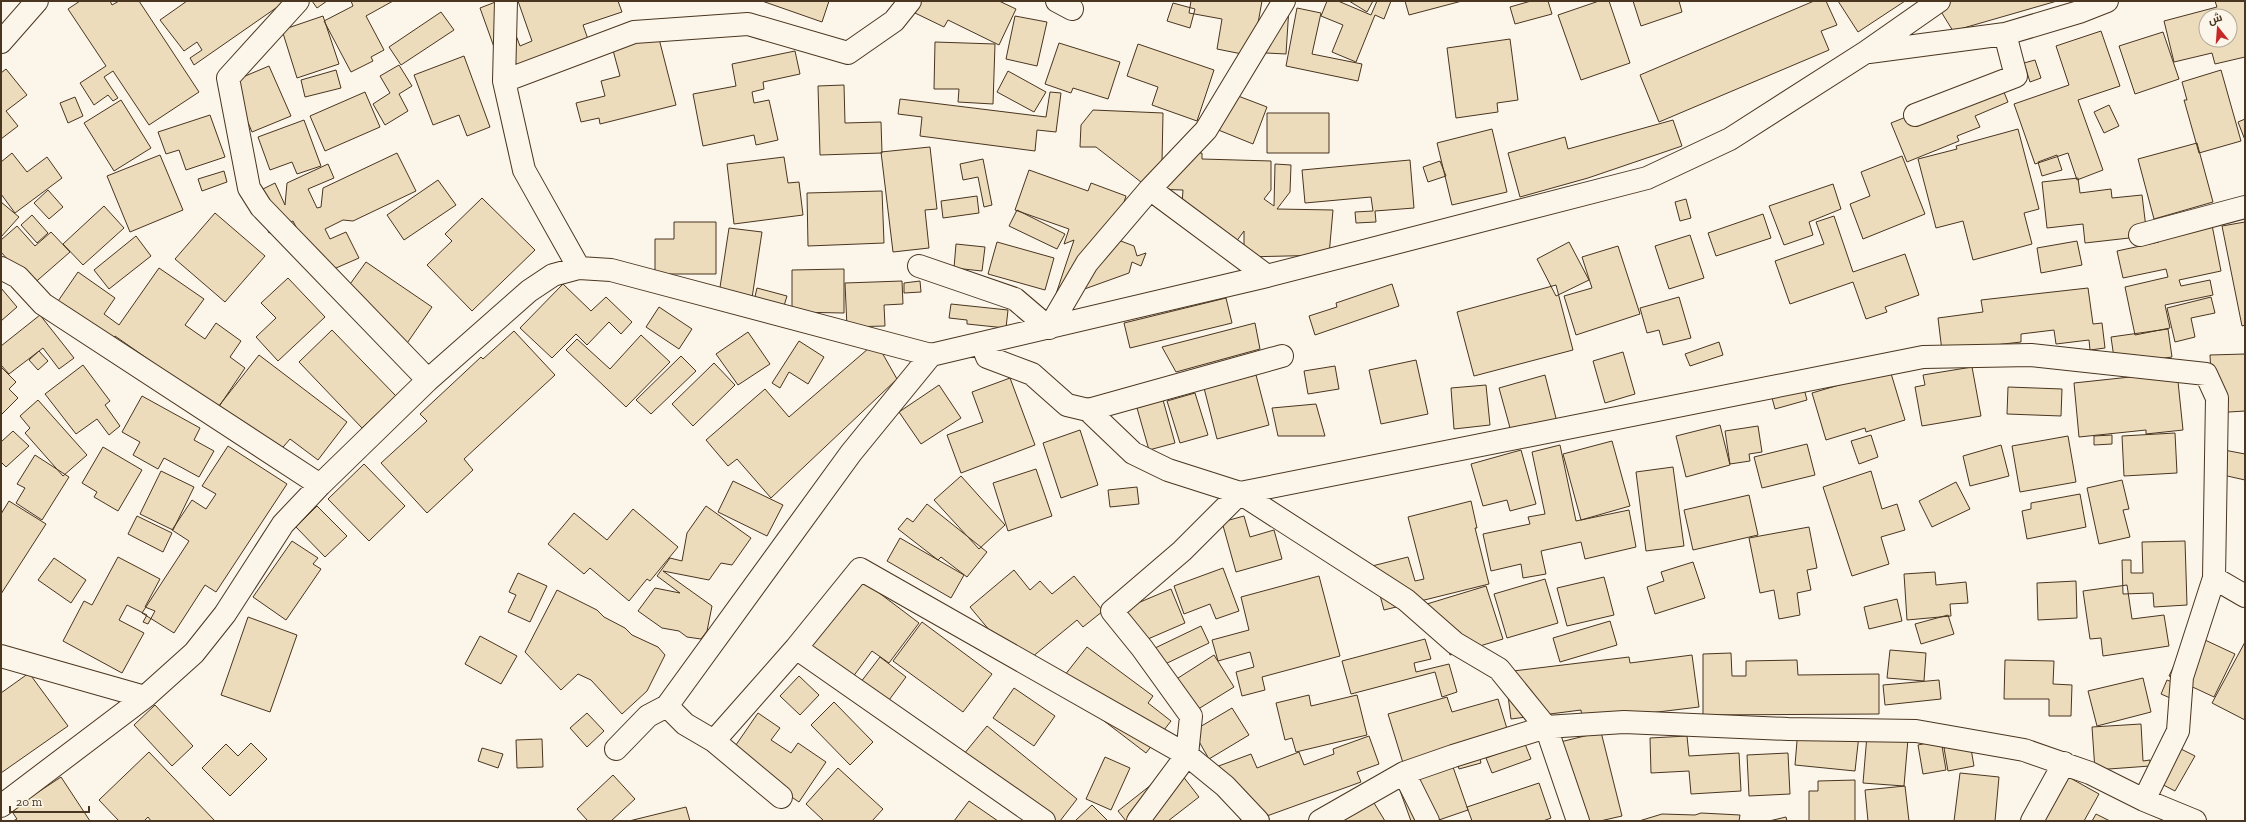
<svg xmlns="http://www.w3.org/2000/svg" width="2246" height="822" viewBox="0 0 2246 822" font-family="'Zilla Slab',Cairo,serif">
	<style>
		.building { fill: #ecdcbc; stroke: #4a3520; fill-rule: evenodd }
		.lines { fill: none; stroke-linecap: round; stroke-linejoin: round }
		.street-casing { stroke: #4a3520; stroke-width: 24 }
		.street { stroke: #fbf6e9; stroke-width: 22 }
	</style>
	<rect width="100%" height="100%" fill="#fbf6e9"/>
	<path class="building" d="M80 1H110L112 5 119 1H139L199 92 149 125 113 71 104 77 118 98 113 101 108 95 94 105 80 83 106 66 68 9Z
		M187 1H286L194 65 190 58 202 50 197 42 184 51 160 20Z
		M312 1H327L317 8Z
		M351 1H393L366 16 384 50 371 57 373 61 351 72 324 21 353 6Z
		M498 1H503L520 46 532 41 518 1H618L622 12 583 25 590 45 504 75 480 8Z
		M762 1H829L822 22Z
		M920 1H999L1016 9 999 45 948 20 944 27 915 13Z
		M1191 1H1262L1252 56 1217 49 1222 19 1189 13Z
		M1327 1H1338L1371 15 1377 1H1391L1384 19 1375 15 1356 62 1332 52 1343 25 1321 16Z
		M1349 1H1373L1367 12Z
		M1405 1H1462L1409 15Z
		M1531 1H1548L1552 14 1515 24 1510 7Z
		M1599 1H1609L1630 63 1581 80 1558 15Z
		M1633 1H1679L1682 12 1641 26Z
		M1814 1H1826L1837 25 1821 31 1829 50 1659 122 1640 75Z
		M1838 1H1905L1858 32Z
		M1948 1H2057L1953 31 1940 10Z
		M2215 1H2245V57L2215 64 2212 53 2174 62 2164 21 2217 7ZM2206 16H2230V40H2206Z
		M1173 3 1195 9 1190 28 1167 21Z
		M1270 5 1289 7 1286 54 1266 53Z
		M1297 8 1321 13 1312 54 1362 64 1358 81 1286 66Z
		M441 12 454 30 401 65 389 47Z
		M323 16 339 64 297 78 282 30Z
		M1015 16 1047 22 1037 66 1006 59Z
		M657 31 676 105 600 124 599 118 581 122 576 103 605 96 601 81 620 76 611 43Z
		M2101 31 2120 86 2078 100 2103 170 2077 180 2068 153 2035 164 2014 104 2069 85 2056 46Z
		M2163 32 2179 79 2135 94 2119 46Z
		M1510 39 1518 100 1497 103 1498 112 1456 118 1447 48Z
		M935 42 995 44 993 104 958 102 959 89H934Z
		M1059 43 1120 62 1108 99 1073 88 1071 93 1045 84Z
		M1138 44 1214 70 1197 121 1152 105 1158 87 1127 76Z
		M795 51 800 74 763 82 764 89 752 92 754 103 769 100 778 140 756 145 754 135 703 146 693 94 736 86 732 64Z
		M464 56 490 127 467 136 459 115 433 125 414 75Z
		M2035 60 2041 78 2030 82 2024 63Z
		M399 65 412 86 399 94 408 111 385 125 373 104 390 93 380 76Z
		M269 66 291 116 252 132 231 82Z
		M6 69 27 95 6 111 18 126 1 139V73Z
		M336 70 341 88 305 97 301 80Z
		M2221 70 2241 141 2199 153 2184 100H2187L2182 82Z
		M1008 71 1046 92 1034 112 997 92Z
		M1999 80 2008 102 1975 116 1980 127 1957 136 1959 141 1907 162 1891 123Z
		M844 85 845 123 881 122 882 153 820 155 818 86Z
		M1225 91 1267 107 1253 144 1211 127Z
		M365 92 380 127 325 151 310 116Z
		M1050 92 1061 93 1056 132 1037 130 1035 151 920 136 922 117 898 114 900 99 1046 117Z
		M75 97 83 116 68 123 60 103Z
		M121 100 151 148 114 171 84 123Z
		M2109 105 2119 126 2104 133 2094 112Z
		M1093 110 1163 113 1162 162 1170 152 1202 153V159L1271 161V190L1264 199 1274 206 1275 164 1291 165 1290 192 1277 209 1333 210 1329 255 1244 257V231L1227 254 1181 218 1183 190 1150 189 1096 147H1080L1081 125Z
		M1267 113H1329V153H1267Z
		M210 115 225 157 186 170 179 150 166 154 158 132Z
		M2245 119V140L2238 122Z
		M304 120 321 166 297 174 292 162 270 170 258 137Z
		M1673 120 1682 146 1588 178 1520 197 1508 153 1565 137 1568 149Z
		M1492 129 1507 192 1452 205 1437 143Z
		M2018 129 2039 209 2024 213 2032 244 1973 260 1963 221 1936 228 1918 159 1957 149 1956 146Z
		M2197 143 2213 202 2154 219 2138 159Z
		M930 147 937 209 925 210 929 248 893 252 881 152Z
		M12 153 27 172 47 157 62 178 15 213 1 194V162Z
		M397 153 416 191 353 221 343 220 325 229 330 239 346 232 359 258 336 268 316 266 293 221 269 233 251 195 275 183 285 205 287 183 328 164 334 178 308 189 317 208 321 207 323 188Z
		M160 155 183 210 130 232 107 176Z
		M2057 155 2062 170 2042 176 2038 162Z
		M1902 156 1925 214 1863 239 1850 204 1870 196 1861 172Z
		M784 157 788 183 799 182 803 215 734 224 727 164Z
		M983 159 992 205 984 207 978 177 963 180 960 164Z
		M1410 160 1414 208 1375 211 1376 222 1356 223 1355 212 1373 211 1371 197 1305 203 1302 170Z
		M1440 161 1446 176 1428 182 1423 167Z
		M1029 170 1088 191 1091 183 1126 196 1118 220 1105 235 1134 246 1137 256 1146 253 1141 266 1132 262 1129 273 1054 300 1074 240 1064 244 1069 229 1015 210Z
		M224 171 227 182 202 191 198 179Z
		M2078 178 2080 193 2111 189 2112 198 2142 195 2147 236 2085 243 2083 224 2047 228 2042 182Z
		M438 180 456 205 404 240 387 215Z
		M1833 184 1841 209 1809 222 1813 235 1784 245 1769 206Z
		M48 190 63 207 49 219 34 203Z
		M882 191 884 243 808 246 807 193Z
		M977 196 979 213 943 218 941 201Z
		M482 198 535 250 472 311 427 265 452 241 445 234Z
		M1686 199 1691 218 1680 221 1675 202Z
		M1 202 19 217 1 237Z
		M104 206 124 228 83 265 63 244Z
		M1017 210 1065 234 1057 249 1009 226Z
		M215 213 265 256 225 302 175 259Z
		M1763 214 1771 238 1716 256 1708 233Z
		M32 215 48 233 37 243 21 225Z
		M1834 216 1853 272 1905 254 1919 295 1885 307 1887 312 1866 319 1853 282 1790 304 1775 261 1824 244 1816 222Z
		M674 222H716V274H655V239H674Z
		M2245 222V325L2242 326 2222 226Z
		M2212 225 2221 271 2179 280 2181 286 2210 280 2213 295 2165 305 2170 328 2135 335 2125 287 2168 277 2166 269 2123 278 2117 251 2159 242 2158 237Z
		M17 226 35 246 51 232 70 252 31 286 1 252V240Z
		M729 228 762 232 752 298 719 294Z
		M1690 235 1704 278 1669 289 1655 246Z
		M136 236 151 256 109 289 94 270Z
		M2077 241 2082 265 2041 273 2037 248Z
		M997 242 1054 258 1045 290 988 274Z
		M1569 242 1589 280 1556 296 1537 259Z
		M956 244 985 247 982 271 954 268Z
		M1618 246 1640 314 1576 335 1564 296 1592 288 1582 257Z
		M366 262 432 307 401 352 340 298Z
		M159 268 204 299 185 325 205 339 216 323 241 341 230 357 245 368 218 408 115 336 109 345 54 307 78 272 115 298 104 314 119 325Z
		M844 269V313L792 312V270Z
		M288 278 325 317 278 361 256 337 276 318 261 303Z
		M902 281 903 304 884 305 885 326 847 327 845 283Z
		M920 281 921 292 904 293V283Z
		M563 284 591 311 606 297 632 322 621 334 609 322 587 345 576 334 552 358 520 328Z
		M1392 284 1399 306 1315 335 1309 316 1337 307 1336 303Z
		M1556 285 1573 350 1474 376 1457 312Z
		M1 288 17 307 1 321Z
		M757 288 787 296 783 309 754 301Z
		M2088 288 2093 324 2102 323 2105 348 2090 350 2089 340 2056 344 2054 330 2021 334V342L1942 351 1938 318 1983 312 1981 300Z
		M1679 297 1691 338 1663 345 1659 330 1647 333 1640 308Z
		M2211 297 2215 313 2191 318 2195 337 2175 342 2167 308Z
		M1226 298 1232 323 1130 348 1124 323Z
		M951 304 1008 310 1006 328 967 324V320L949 318Z
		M659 307 692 329 679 349 646 327Z
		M40 315 74 358 59 369 43 348 9 374 1 365V346Z
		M1255 323 1260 349 1176 372 1162 347Z
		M2168 329 2172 357 2115 365 2111 337Z
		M332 330 396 396 362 428 299 362Z
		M514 331 555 375 464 459 473 470 427 513 381 463 427 421 420 414 481 357 483 359Z
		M748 332 770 364 738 385 716 354Z
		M641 335 670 362 626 407 566 350 577 339 610 369Z
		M799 341 824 357 808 384 789 372 780 388 772 383Z
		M876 342 897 379 771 498 737 459 728 466 706 440 765 389 789 417Z
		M1719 342 1723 355 1690 366 1685 354Z
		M39 351 48 361 38 370 29 360Z
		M1623 352 1635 394 1605 403 1593 361Z
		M2245 354V411L2213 413 2210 355Z
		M259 355 347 422 318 460 290 439 278 453 218 407Z
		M681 356 696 371 651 414 636 400Z
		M1416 360 1428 414 1381 424 1369 370Z
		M714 363 735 385 693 426 672 404Z
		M83 365 110 401 105 405 120 426 109 435 97 419 76 434 45 394Z
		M1335 366 1339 389 1308 394 1304 371Z
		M1 367 16 382 9 389 18 398 1 415Z
		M1972 367 1981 416 1922 426 1915 387 1925 385 1923 375Z
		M1890 370 1905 420 1866 432 1865 428 1826 440 1812 393Z
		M2177 372 2183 430 2146 434V430L2079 437 2074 383Z
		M1256 375 1269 425 1217 439 1204 388Z
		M1545 375 1557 422 1512 435 1499 388Z
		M1010 378 1035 445 961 473 947 435 983 422 972 392Z
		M939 385 961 418 921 444 899 412Z
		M1486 385 1490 425 1454 429 1451 388Z
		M1803 385 1807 400 1775 409 1771 394Z
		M2008 387 2062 389 2061 416 2007 414Z
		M1195 393 1208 435 1180 443 1167 401Z
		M142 396 200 428 194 440 214 451 199 477 164 458 158 469 133 455 140 442 122 432Z
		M38 400 87 455 63 476 25 433 30 428 20 416Z
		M1163 400 1175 443 1149 450 1137 408Z
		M1316 404 1325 436H1278L1272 408Z
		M1720 425 1730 465 1686 477 1676 436Z
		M1758 426 1762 452 1749 454 1750 461 1730 464 1725 431Z
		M1080 430 1098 485 1061 498 1043 443Z
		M13 431 29 446 6 467 1 462V442Z
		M2175 433 2177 473 2124 476 2122 436Z
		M1871 435 1878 457 1859 464 1851 441Z
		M2112 435V444L2094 445V436Z
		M2068 436 2076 482 2020 492 2012 446Z
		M1612 441 1630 506 1581 520 1563 454Z
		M1807 444 1815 475 1762 488 1754 457Z
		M1560 445 1576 521 1629 510 1636 547 1585 559 1581 542 1541 551 1546 574 1523 578 1521 564 1491 571 1483 534 1530 524 1528 517 1545 514 1532 452Z
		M2001 445 2009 476 1970 486 1963 456Z
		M228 446 287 484 216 592 205 585 174 633 142 613 189 541 172 530 192 500 206 509 216 494 202 486Z
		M103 447 142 470 118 511 94 497 97 492 82 483Z
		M2219 449 2245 454V480L2214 473Z
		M1521 450 1536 504 1510 511 1507 500 1483 506 1471 464Z
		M35 455 69 477 42 520 16 503 25 488 17 484Z
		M364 464 405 506 369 541 328 499Z
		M1673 467 1684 546 1646 551 1636 472Z
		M1036 469 1052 516 1008 531 993 483Z
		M161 471 194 487 173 530 140 514Z
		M1871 471 1882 509 1897 504 1905 530 1881 537 1889 564 1852 576 1823 487Z
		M961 476 1005 525 979 549 934 500Z
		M2122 480 2129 509 2123 510 2130 537 2099 544 2087 488Z
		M733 481 783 505 767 536 718 512Z
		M1956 482 1970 509 1932 527 1919 501Z
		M1137 487 1139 504 1110 507 1108 490Z
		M2080 494 2086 527 2027 539 2022 511 2031 509V503Z
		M1749 495 1758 535 1693 550 1684 510Z
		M9 501 46 524 1 594V514Z
		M1471 501 1477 528H1475L1489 584 1384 610 1372 566 1408 557 1415 581 1424 579 1408 517Z
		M927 504 987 552 967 577 941 557 938 560 898 529 907 518 913 522Z
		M317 506 347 536 325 557 296 527Z
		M706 506 751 538 732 565 721 563 709 580 663 571 712 606 707 631 701 639 687 637 679 631 662 628 638 611 655 588 680 593 657 576 670 558 682 561 687 533Z
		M633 509 678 547 650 581 647 579 629 601 590 568 584 574 548 544 574 513 607 540Z
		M137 516 172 533 163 552 128 534Z
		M1244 516 1250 537 1274 530 1282 559 1236 572 1222 522Z
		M1809 527 1817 568 1807 570 1811 590 1797 593 1800 615 1779 619 1774 590 1760 593 1749 538Z
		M900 538 964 575 951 598 887 561Z
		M292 541 318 558 313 564 321 569 286 620 253 597Z
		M2185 541 2187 605 2154 607 2153 593 2123 594 2122 560H2131V573H2143L2142 542Z
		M118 557 160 579 145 607 155 611 148 624 143 622 147 615 127 605 119 620 144 633 122 673 63 641 84 601 92 605Z
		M54 558 86 580 71 603 38 580Z
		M1693 562 1705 598 1655 614 1647 587 1664 581 1661 572Z
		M1223 568 1239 611 1216 619 1210 604 1184 614 1174 586Z
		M1014 570 1030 590 1040 581 1052 594 1074 576 1103 611 1083 627 1077 620 1020 667 970 607Z
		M1935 572 1936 585 1966 582 1968 603 1950 604 1951 616 1907 620 1904 574Z
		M518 573 547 586 530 622 508 612 516 595 509 592Z
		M1319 576 1340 656 1262 677 1265 690 1242 696 1236 672 1254 667 1250 652 1218 661 1212 640 1249 630 1241 597Z
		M1604 577 1614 615 1567 626 1557 588Z
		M1545 579 1558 623 1507 638 1494 594Z
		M862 580 919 623 889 663 872 651 847 685 806 654Z
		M2076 581 2077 618 2038 620 2037 583Z
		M2127 585 2132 619 2164 615 2169 646 2103 656 2101 638 2090 639 2083 591Z
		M1486 586 1503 639 1450 655 1438 618 1417 607Z
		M1171 589 1185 623 1141 642 1126 608Z
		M557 590 597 610 604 617 625 628 632 635 658 647 665 655 647 691 622 714 591 680 578 674 561 690 525 652Z
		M1897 599 1902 621 1869 629 1864 607Z
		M1948 615 1954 634 1921 644 1915 624Z
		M248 617 297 635 270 712 221 695Z
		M1610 621 1617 645 1560 662 1553 638Z
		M922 622 992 674 963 712 893 661Z
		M1201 626 1209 643 1161 666 1153 649Z
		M2190 633 2235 654 2214 697 2169 676Z
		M480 636 517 656 501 684 465 664Z
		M1425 639 1431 659 1414 663 1416 672 1449 664 1457 692 1442 697 1435 672 1351 694 1342 661Z
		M2245 642V720L2212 703Z
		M1087 647 1153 696 1148 703 1171 721 1146 753 1057 685Z
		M1890 650 1926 653 1924 681 1887 678Z
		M1731 653 1732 676H1746V661L1797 660 1798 675 1879 674V714L1703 715V654Z
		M1214 655 1234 687 1195 711 1175 680Z
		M1692 655 1699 707 1633 715 1584 733 1581 710 1511 719 1505 672 1629 657 1630 663Z
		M880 657 906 677 881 711 854 691Z
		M2005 660 2054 661 2053 684 2072 685 2071 716H2049V699H2004Z
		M29 673 68 726 1 773V693Z
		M799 676 819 695 800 715 780 696Z
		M2143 678 2151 712 2097 726 2088 691Z
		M1939 680 1941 699 1885 705 1883 685Z
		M2167 680 2190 689 2184 704 2161 694Z
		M1014 688 1055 716 1034 746 993 718Z
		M1309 695 1311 706 1357 695 1367 735 1296 752 1292 738 1285 740 1276 703Z
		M1447 697 1452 712 1498 699 1508 732 1403 763 1388 714Z
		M834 702 873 742 850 765 811 725Z
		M155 705 193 746 172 766 134 725Z
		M1232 708 1249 735 1209 759 1193 731Z
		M587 713 604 731 587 747 570 728Z
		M758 713 780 728 771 740 791 753 798 743 826 762 799 802 729 755Z
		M2141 724 2143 761 2150 760V766L2095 770 2092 727Z
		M987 726 1077 799 1060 821H1035L959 760Z
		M1798 729 1859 735 1855 771 1795 765Z
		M1601 732 1622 816 1600 821H1569L1548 745Z
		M1867 735 1908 739 1904 786 1863 783Z
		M1369 736 1379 764 1357 772 1361 782 1253 821H1241L1229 789 1216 767 1251 754 1257 768 1299 752 1304 765 1334 754 1333 749Z
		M1687 736 1689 756 1739 753 1741 791 1691 794 1689 771 1651 773 1650 738Z
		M542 739 543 767 517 768 516 740Z
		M1941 740 1946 770 1923 774 1918 745Z
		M2165 741 2195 756 2175 791 2146 776Z
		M251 743 267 759 230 796 202 768 226 744 238 756Z
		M1970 743 1974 766 1948 771 1944 748Z
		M1476 744 1481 763 1459 769 1454 750Z
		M1525 744 1531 759 1492 773 1486 758Z
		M482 748 503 754 498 768 478 761Z
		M149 752 215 821H151L148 817 144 821H119L99 800Z
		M1788 753 1790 794 1749 796 1747 755Z
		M1105 757 1130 768 1111 810 1086 799Z
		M1175 766 1199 797 1168 821H1126L1118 811Z
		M1453 767 1468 810 1436 821H1411L1398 785Z
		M838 768 883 809 872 821H824L806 804Z
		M1960 773 1999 777 1995 821H1954Z
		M2063 774 2099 794 2084 821H2037Z
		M613 775 635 799 611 821H588L577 809Z
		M61 777 90 821H13L17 819 11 810Z
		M1855 780V821H1809V791H1818V781Z
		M1539 783 1551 818 1543 821H1472L1467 807Z
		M1905 786 1909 821H1868L1865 790Z
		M1371 798 1385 821H1339Z
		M969 801 998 821H954Z
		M1092 805 1108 821H1075Z
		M686 807 690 821H629Z
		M1701 813 1740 815 1739 821H1639L1662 814 1695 815Z
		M2096 814 2110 821H2092Z
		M1786 817 1787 821H1769Z"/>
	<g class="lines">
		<defs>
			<path id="street" d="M298 1 228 78 249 188 261 207 428 380
				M506 1 504 81 524 170 579 268
				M1057 1 1072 9
				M1 42 37 1
				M1869 52 2005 34 2079 12 2107 1
				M504 81 634 32 748 24 848 53 894 21 910 1
				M1915 115 2016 76 2005 34
				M1150 189 1267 276
				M2140 235 2245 207
				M919 266 1015 299 1049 328 1087 263 1150 189 1206 130 1284 1
				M1 268 18 277 43 304 320 485
				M982 344 987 357 1032 374 1067 405 1088 410 1282 356
				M1088 410 1133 453 1168 470 1240 493 1923 357 2031 355 2206 374 2217 398 2214 578 2182 677 2178 731 2144 800
				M2214 578 2245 596
				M796 648 1044 821
				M1 656 145 697
				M667 706 685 724 714 741 781 797
				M714 741 796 648 860 569 1187 755 1225 786 1258 821
				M616 749 648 716 667 706 851 453 931 355
				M1404 773 1428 821
				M1 806 145 697 194 653 225 614 283 524 320 485 428 380 529 291 553 275 579 268 611 270 931 355 1267 276 1647 178 1730 139 1866 52 1939 1
				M1138 821 1187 755 1191 716 1142 648 1112 611 1182 551 1240 493 1406 600 1455 643 1499 669 1546 727 1578 821
				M1320 821 1404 773 1453 756 1546 727 1624 722 1788 729 1916 731 2024 750 2090 773 2144 800 2195 821
				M2032 821 2064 763"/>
		</defs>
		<use href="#street" class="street-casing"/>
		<use href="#street" class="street"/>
	</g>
	<rect width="2246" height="822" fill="none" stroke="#4a3520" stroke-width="4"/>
	<g transform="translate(2218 28) rotate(343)"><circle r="19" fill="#fbf6e9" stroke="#b4a999"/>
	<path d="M0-3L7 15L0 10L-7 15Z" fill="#c62828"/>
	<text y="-6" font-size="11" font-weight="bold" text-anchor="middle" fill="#4a3520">ش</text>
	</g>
	<path d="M10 806v6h79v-6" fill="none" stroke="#4a3520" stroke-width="2"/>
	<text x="16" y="806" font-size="12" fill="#4a3520" stroke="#fbf6e9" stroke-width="3" paint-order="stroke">20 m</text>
</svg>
